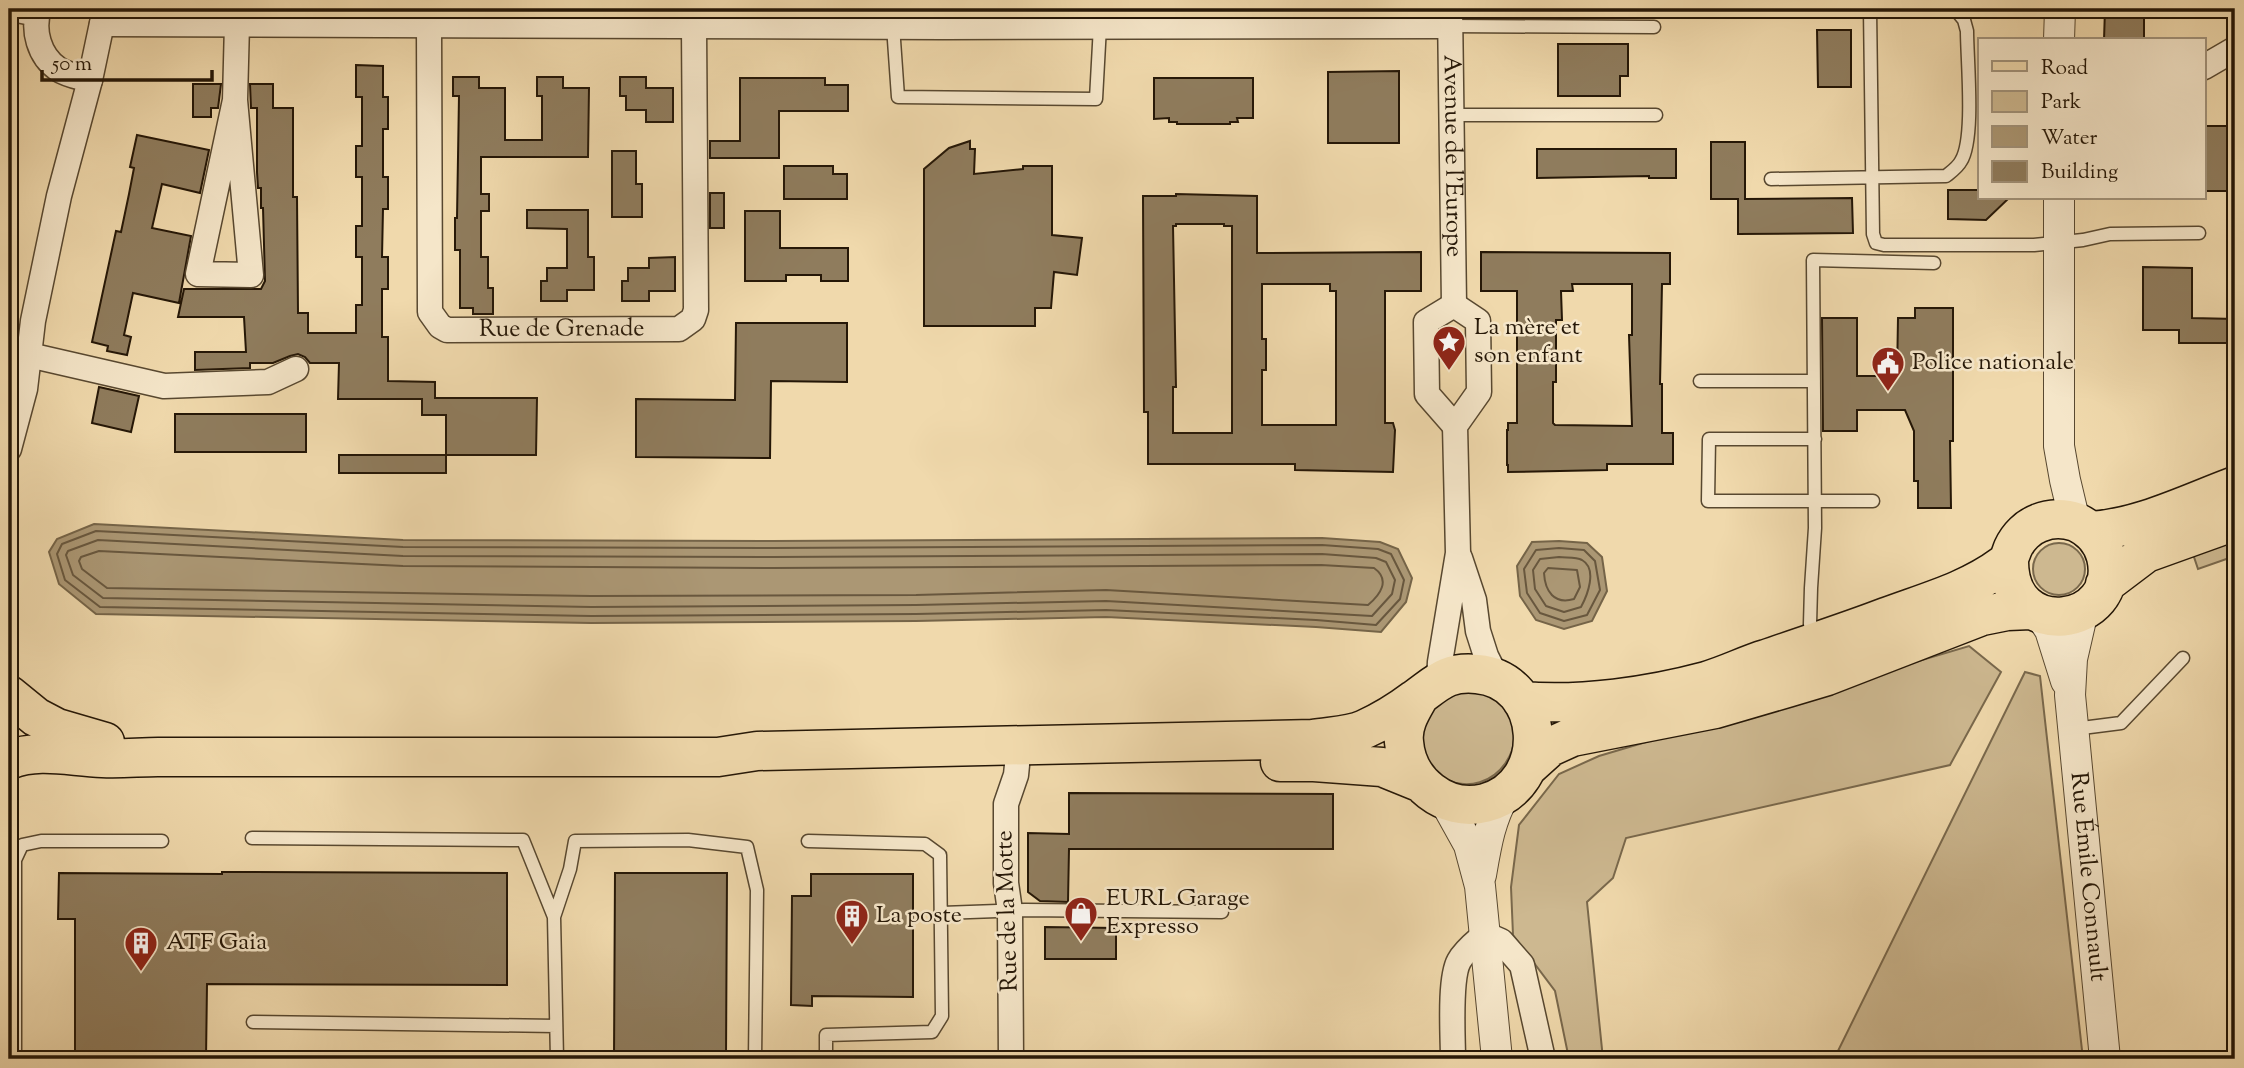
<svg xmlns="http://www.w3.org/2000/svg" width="2244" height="1068" viewBox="0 0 2244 1068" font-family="'Sorts Mill Goudy',serif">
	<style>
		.green { fill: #cdb890; stroke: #79684c; stroke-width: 2 }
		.water { fill: #ab9774; stroke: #756448; stroke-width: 2 }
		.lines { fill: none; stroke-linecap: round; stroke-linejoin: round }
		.shore { stroke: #68573e; stroke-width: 2 }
		.building { fill: #8f7c5d; stroke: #251707; stroke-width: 2; fill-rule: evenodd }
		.service-casing { stroke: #584830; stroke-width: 15 }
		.minor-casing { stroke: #584830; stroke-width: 27 }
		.tertiary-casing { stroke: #584830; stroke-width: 32 }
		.primary-casing { stroke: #251707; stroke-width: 41 }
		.service { stroke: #f5e6c9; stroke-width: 12 }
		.minor { stroke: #f5e6c9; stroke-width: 24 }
		.tertiary { stroke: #f5e6c9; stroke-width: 30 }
		.primary { stroke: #f0d9ac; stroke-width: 38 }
		.labels { text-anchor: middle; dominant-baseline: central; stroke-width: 5; stroke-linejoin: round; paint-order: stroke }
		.street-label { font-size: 24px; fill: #251707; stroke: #f5e6c9 }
		.poi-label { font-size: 24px; fill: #251707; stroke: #f5e6c9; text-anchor: start }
	</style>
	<rect width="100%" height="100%" fill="#f0d9ac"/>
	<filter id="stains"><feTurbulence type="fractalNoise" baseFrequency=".00286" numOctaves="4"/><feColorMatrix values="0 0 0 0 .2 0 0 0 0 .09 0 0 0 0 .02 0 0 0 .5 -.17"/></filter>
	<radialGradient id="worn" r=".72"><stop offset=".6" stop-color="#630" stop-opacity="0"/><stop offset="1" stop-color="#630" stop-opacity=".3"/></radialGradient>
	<path class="green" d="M2235 536V556L2198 569 2193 554Z
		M2033 569a26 26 0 1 1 52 0a26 26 0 1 1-52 0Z
		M1969 646 2001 672 1950 765 1626 838 1613 878 1587 902 1603 1059H1569L1555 991 1513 935 1511 887 1519 825 1559 774 1599 756Z
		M2025 672 2040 676 2083 1059H1834Z
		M1475 689C1483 693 1493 697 1499 702 1539 739 1494 803 1445 779 1441 777 1438 776 1435 774 1427 767 1422 749 1418 740L1439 696Z"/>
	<path class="water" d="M94 524 403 540 774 541 1322 538 1380 542 1398 549 1412 578 1406 602 1381 632 1316 627 1106 617 916 621 591 623 96 614 59 584 49 552 57 539Z
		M1559 541 1587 543 1602 557 1607 591 1592 621 1564 629 1536 620 1520 596 1517 566 1532 542Z"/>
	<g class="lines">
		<path class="shore" d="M96 531 403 547 774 548 1322 545 1378 549 1391 554 1404 580 1400 599 1376 625 1316 620 1106 610 916 614 591 616 100 607 65 580 57 554 62 544Z
			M98 540 403 556 774 557 1322 554 1376 558 1386 562 1395 580 1392 594 1372 616 1106 601 916 605 591 607 103 598 73 575 66 555 68 551Z
			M1559 548 1584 550 1595 561 1600 590 1587 615 1564 621 1540 613 1527 593 1524 569 1536 550Z
			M99 551 403 566 774 568 1321 565 1374 568C1391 580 1380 595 1368 605L1106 590 916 595 591 596 107 588 82 569 79 561 81 557Z
			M1559 557C1566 558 1576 557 1582 560 1598 569 1587 596 1581 607L1564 612 1546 606 1535 589 1533 570 1540 559Z
			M1548 568 1577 570 1580 587 1574 599C1554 605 1545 591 1544 573Z"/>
	</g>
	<path class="building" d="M2105 9H2144V40H2104Z
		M1817 30H1851V87H1818Z
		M1558 44H1628V76H1620V96H1558Z
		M356 65 383 66V97H388V129H383V177H388V209H383L382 257H388V289H382V337H388V381L435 382V398H537L536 455H446V473H339V455H446V415H422V399H338L339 363H310L305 357 298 354 290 356 273 363H250V368L195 370V352H246L244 317H178L184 289H261L265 281 263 208H261V188H258L257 172V108H251L250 84H273V108H293V197H297L298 313H308V333H356V305H362V257H356V226H362V177H356V146H362V97H356Z
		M1399 71V143H1328V72Z
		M453 77H479V88H505V140H542V96H537V77H563V88H589L588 157H481V194H489V211H481V257H488V288H493V314H473V308H460V250H455V218H457L459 96H453Z
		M620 77H646V88H673V122H646V110H626V96H620Z
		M740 78H825V85H848V111H779V158H710V141H740Z
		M1154 78H1253V118H1237L1238 122H1230V124H1177V122H1169V118L1154 119Z
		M193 84H221L218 108H211V117H193Z
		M2204 126H2234V191H2204Z
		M137 135 209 150 200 193 162 184 152 228 191 236 179 303 133 293 124 335 131 337 127 355 107 351 108 346 92 342 116 231 121 232 129 194 134 168 130 167Z
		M970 141V149H975L974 174 1023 169V166H1052V235L1082 238 1077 275 1054 272 1051 308H1035V326H924V169L949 148Z
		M1711 142H1745V199L1852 198 1853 233 1738 234V199H1711Z
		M1537 149H1676V178H1649V176L1537 178Z
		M612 151H636V184H642V217H612Z
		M784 166H833V174H847V199H784Z
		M1948 190H1980V198H2009L1986 220 1948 219Z
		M710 193H724V228H710Z
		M1176 194 1257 196V253L1421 252V291H1385V423H1393L1395 430 1393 472 1295 470V464H1148V412H1144L1143 196H1176ZM1176 224H1224V226H1232V433H1173V387H1176L1173 226H1176ZM1262 284H1330V291H1336V425H1262V370H1266V339H1262Z
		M527 210H588V257H594V290H567V301H541V281H547V268H567V229L527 228Z
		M745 211H780V248H848V281H821V275H786V281H745Z
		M1481 252 1670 253V284H1662L1660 384H1662V433H1673V464H1607V470L1508 472V465H1507V430H1508V423H1517V291H1481ZM1572 284H1632V335H1629L1632 426 1555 425 1553 423V382H1556V320H1562L1561 291H1573Z
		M675 257V291H649V301H622V281H628V268H649V258Z
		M2143 267 2192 268V318L2235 319V343H2179V330H2143Z
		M1915 308H1953V441H1950L1951 508H1918V481H1914V431L1905 410H1857V431H1823L1822 318H1857V376H1897L1898 318H1915Z
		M736 323H847V382L771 381 770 458 636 457V399L735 400Z
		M99 387 139 396 131 432 92 423Z
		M175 414H306V452H175Z
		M1069 793 1333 794V849H1069L1068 902 1040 901 1028 892V833L1069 834Z
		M222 872 507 873V985L207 984 206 1059H75V919H58L59 873 222 874Z
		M615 873H727L726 1059H614Z
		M811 874H913V997L812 996V1006L791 1005 792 896H811Z
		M1045 927 1116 928V959H1045Z"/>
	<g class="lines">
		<defs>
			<path id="service" d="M1870 9 1873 234 1876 243 1884 245H2034L2083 240 2110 234 2199 233
				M893 26 898 97 1096 99 1100 26
				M1449 26 1654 27
				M1452 115H1656
				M1771 179 1946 176C1951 172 1958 167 1961 161 1975 139 1967 60 1967 31L1964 20 1955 9
				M9 351 29 355
				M1700 381H1814
				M1815 439H1709L1708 501H1873
				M1814 639 1810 624 1811 588 1815 528 1813 260 1934 263
				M2074 729 2121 723 2183 658
				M252 838 523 840 554 917
				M808 841 925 844 940 855 942 1016 932 1032 826 1035V1059
				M942 913 1025 910 1222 912
				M9 962H15V860L22 845 41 841H162
				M15 962V1059
				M253 1022 556 1026
				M557 1059 554 917 570 869 575 841 688 840 747 847 757 890 755 1059"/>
			<g id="minor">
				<path d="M12 9 37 14"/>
				<path d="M39 9C32 30 39 56 58 69 67 75 79 77 90 80"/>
				<path id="s1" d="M1450 9 1454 305"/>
				<path d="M102 24 943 27 1449 26"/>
				<path id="s2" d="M429 25 430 312 440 326 447 330 679 329 693 319 696 310 694 27"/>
				<path d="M2204 67 2235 49"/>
				<path d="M235 100 198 274 251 275 235 100 237 24"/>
				<path d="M1454 305 1426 322 1427 394 1455 426"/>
				<path d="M29 355 164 386 268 382 296 369"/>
				<path d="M9 449 25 389 33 321 59 196 90 80 105 9"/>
				<path d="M1460 558 1474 600 1478 631 1486 656 1498 680"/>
				<path d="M1439 680 1440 662 1458 553 1455 426 1479 392 1478 321 1454 305"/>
				<path d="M1011 1059 1010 911 1006 883V804L1016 775 1017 765"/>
				<path d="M1453 1059C1453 1037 1449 979 1459 961 1465 950 1476 942 1485 934L1501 941 1522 965 1543 1059"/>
			</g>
			<g id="tertiary">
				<path d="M2059 40 2060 9"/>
				<path d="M2059 198V446L2065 480 2075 522"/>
				<path id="s3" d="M2083 611 2072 659 2070 695 2105 1059"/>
				<path d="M2040 615 2050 630 2066 681"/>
				<path d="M1444 800 1469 845 1480 886 1497 1059"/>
				<path d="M1481 875C1486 846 1490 820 1505 794"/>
			</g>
			<path id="primary" d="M2090 531C2140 528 2189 503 2235 486
				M2105 584 2146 553 2235 521
				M9 695 36 717 57 728 105 742
				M1522 701C1581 706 1650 696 1706 681 1727 675 1746 665 1766 659 1806 645 1847 632 1886 617 1926 602 1968 591 2003 565 2010 560 2010 555 2013 548 2018 537 2028 527 2039 523 2050 518 2064 518 2076 522 2091 529 2102 541 2106 557 2123 627 2007 645 2009 559
				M9 760C39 748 70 757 102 758 121 759 140 757 158 757H718L757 751 1313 739C1330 736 1350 736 1365 729 1383 721 1399 711 1415 699 1438 683 1446 671 1477 674 1547 680 1553 785 1485 803 1445 813 1407 782 1404 742 1402 725 1411 711 1419 697
				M1280 762H1314L1382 767 1419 782
				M1529 766 1550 747 1572 737 1715 709 1787 688 1827 676 1982 616 2007 611 2031 610"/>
		</defs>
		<use href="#service" class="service-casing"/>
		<use href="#minor" class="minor-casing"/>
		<use href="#tertiary" class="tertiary-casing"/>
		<use href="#primary" class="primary-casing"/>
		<use href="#service" class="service"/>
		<use href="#minor" class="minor"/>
		<use href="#tertiary" class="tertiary"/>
		<use href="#primary" class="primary"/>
	</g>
	<defs>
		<symbol id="sight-pin" viewBox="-11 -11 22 30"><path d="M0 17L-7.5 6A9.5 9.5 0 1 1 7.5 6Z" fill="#8f2418" stroke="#f5e6c9"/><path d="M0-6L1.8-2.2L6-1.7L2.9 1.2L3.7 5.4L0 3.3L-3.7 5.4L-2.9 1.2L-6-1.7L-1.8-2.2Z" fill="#fff"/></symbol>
		<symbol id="civic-pin" viewBox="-11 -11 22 30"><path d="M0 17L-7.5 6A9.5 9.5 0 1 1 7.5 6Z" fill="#8f2418" stroke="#f5e6c9"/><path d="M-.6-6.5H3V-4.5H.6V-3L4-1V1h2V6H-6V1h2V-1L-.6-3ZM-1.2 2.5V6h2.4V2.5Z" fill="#fff"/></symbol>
		<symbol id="shop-pin" viewBox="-11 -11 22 30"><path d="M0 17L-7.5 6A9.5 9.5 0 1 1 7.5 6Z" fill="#8f2418" stroke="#f5e6c9"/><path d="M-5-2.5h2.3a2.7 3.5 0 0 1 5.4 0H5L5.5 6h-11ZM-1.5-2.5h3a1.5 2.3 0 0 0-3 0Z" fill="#fff"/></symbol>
		<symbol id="building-pin" viewBox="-11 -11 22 30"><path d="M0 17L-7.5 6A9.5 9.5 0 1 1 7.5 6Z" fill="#8f2418" stroke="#f5e6c9"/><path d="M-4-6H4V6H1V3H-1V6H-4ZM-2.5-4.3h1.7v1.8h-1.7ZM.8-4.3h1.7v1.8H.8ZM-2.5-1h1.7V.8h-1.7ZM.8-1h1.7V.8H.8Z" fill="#fff"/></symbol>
	</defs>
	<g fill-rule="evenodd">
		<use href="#sight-pin" x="1430" y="323" width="38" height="52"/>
		<use href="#civic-pin" x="1869" y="344" width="38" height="52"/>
		<use href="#shop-pin" x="1062" y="894" width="38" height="52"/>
		<use href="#building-pin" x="833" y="897" width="38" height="52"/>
		<use href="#building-pin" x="122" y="924" width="38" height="52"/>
	</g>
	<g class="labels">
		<g class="street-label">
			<text stroke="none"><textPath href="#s1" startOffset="147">Avenue de l'Europe</textPath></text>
			<text stroke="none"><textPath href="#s2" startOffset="427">Rue de Grenade</textPath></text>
			<text stroke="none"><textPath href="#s3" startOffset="268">Rue Émile Connault</textPath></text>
			<text transform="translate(1008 911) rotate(-92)">Rue de la Motte</text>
		</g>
		<g class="poi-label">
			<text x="1474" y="328">La mère et<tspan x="1474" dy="28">son enfant</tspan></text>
			<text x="1912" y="363">Police nationale</text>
			<text x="1106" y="899">EURL Garage<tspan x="1106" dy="28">Expresso</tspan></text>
			<text x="876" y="916">La poste</text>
			<text x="166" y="943">ATF Gaia</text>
		</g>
	</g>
	<rect width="2244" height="1068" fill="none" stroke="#f0d9ac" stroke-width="35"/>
	<rect x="10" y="10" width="2223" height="1047" fill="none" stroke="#251707" stroke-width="3.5"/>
	<rect x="18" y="18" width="2209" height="1033" fill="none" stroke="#251707" stroke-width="2"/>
	<rect x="1978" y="38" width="228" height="161" fill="#f5e6c9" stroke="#a2937b" stroke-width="2"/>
	<rect x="1992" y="61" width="35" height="10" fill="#f0d9ac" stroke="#a2937b" stroke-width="2"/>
	<text x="2041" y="74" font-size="21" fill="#251707">Road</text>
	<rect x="1992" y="91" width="35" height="21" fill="#cdb890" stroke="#a2937b" stroke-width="2"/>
	<text x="2041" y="108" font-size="21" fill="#251707">Park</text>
	<rect x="1992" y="126" width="35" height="21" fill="#ab9774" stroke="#a2937b" stroke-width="2"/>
	<text x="2041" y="144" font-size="21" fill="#251707">Water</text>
	<rect x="1992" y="161" width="35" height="21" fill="#8f7c5d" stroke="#a2937b" stroke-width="2"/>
	<text x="2041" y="178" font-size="21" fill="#251707">Building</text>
	<path d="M42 70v10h170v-10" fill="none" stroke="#251707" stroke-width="3.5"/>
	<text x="52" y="70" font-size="21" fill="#251707" stroke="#f5e6c9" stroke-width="5" paint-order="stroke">50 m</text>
	<rect width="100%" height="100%" filter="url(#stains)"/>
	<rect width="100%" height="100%" fill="url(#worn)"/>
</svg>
